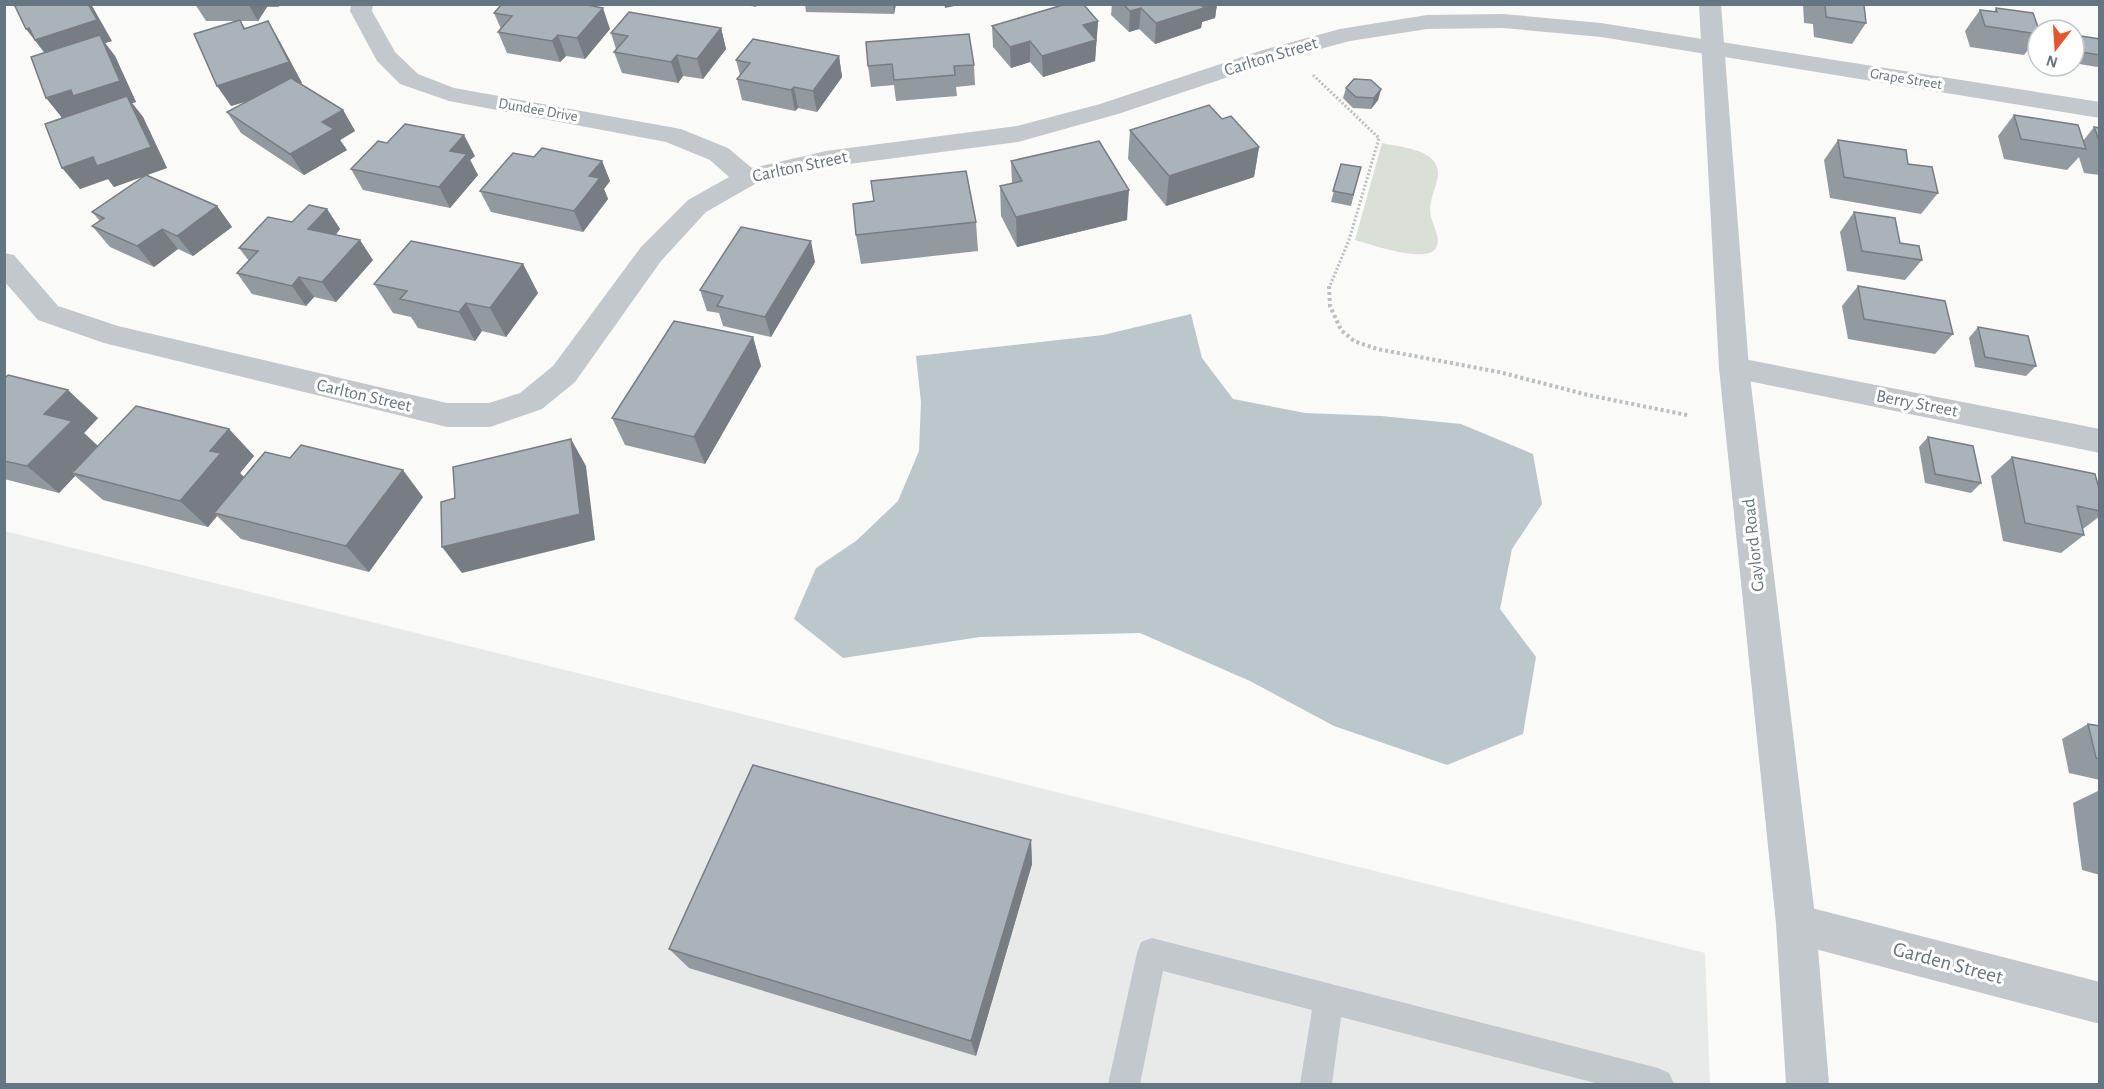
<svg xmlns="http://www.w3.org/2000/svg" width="2104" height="1089" viewBox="0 0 2104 1089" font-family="'Alegreya Sans',sans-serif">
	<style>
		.built { fill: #e8e9e9 }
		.green { fill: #dadfd7 }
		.water { fill: #bbc7cb }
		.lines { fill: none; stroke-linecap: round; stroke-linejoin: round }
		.path-far1 { stroke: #bbbfc2; stroke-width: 3; stroke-dasharray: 2 2; stroke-linecap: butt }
		.path { stroke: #bbbfc2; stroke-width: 4; stroke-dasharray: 3 3; stroke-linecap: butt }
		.service { fill: #c3c8cc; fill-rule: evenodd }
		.minor { fill: #c3c8cc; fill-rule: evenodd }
		.tertiary { fill: #c3c8cc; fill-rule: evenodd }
		.wall { fill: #929a9f }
		.shaded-wall { fill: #777d82 }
		.building { fill: #aab3b9; stroke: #777d82; stroke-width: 1.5 }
		.labels { text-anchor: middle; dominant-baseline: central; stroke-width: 6; stroke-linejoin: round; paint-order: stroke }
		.far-street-label { font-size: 15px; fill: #657683; stroke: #fff }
		.street-label { font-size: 18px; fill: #657683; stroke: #fff }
		.near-street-label { font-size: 21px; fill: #657683; stroke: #fff }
	</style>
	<rect width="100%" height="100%" fill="#fafaf8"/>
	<path class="built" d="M5 531 1705 953 1710 1084H5Z"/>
	<path class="green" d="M1382 143C1399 147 1439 149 1438 174 1437 186 1430 198 1430 210 1430 222 1441 235 1437 246 1431 266 1370 244 1355 240Z"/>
	<path class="water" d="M1191 314 1202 358 1233 399 1305 413 1381 416 1461 424 1533 454 1542 504 1512 549 1500 609 1536 657 1523 734 1447 765 1334 726 1250 681 1140 633 980 637 843 658 794 619 816 568 856 541 898 501 919 451 921 402 916 356 1103 335Z"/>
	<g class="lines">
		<path class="path-far1" d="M1313 75 1379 138 1349 240 1329 288"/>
		<path class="path" d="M1329 286 1330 306 1341 330 1354 341 1377 349 1499 372 1588 395 1687 415"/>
		<path class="service" d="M1152 938 1658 1068 1669 1073 1674 1084H1599L1341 1017 1332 1084H1300L1312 1010 1163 971 1140 1084H1108L1137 953 1141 942Z"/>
		<path class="minor" d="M351 4H373L372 11 395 52 418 74 454 88 681 129 728 148 752 168 826 151 1017 126 1100 104 1263 50 1340 29 1427 15 1503 14 1601 23 2100 102V118L1601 37 1503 28 1427 29 1350 41 1279 60 1118 114 1018 142 826 167 755 184 706 212 661 261 575 382 542 409 490 427H447L104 343 38 320 4 281V253L14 255 58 306 118 326 447 403H489L520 393 553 366 641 247 688 200 729 177 710 160 666 142 449 101 400 84 377 61 350 11Z
			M1734 357 2100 429V453L1724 376 1719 368 1724 360Z
			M1796 904 2100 982V1024L1796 944 1782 938 1776 924 1782 910Z"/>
		<path class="tertiary" d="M1699 4H1721L1749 368 1816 924 1829 1084H1786L1776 924 1719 368Z"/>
	</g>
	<path class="wall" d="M195 4H280L279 7H267L258 21H240L245 28 268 21 280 42 302 83 300 84 343 110 355 131 340 140 347 150 304 175 241 133 227 112 249 101 231 106 239 21H206Z
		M740 4H758L756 7Z
		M805 4H896L894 14 806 12Z
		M1112 4H1217L1215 18 1202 22 1201 28 1155 44 1139 29 1129 32 1111 15Z
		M1803 4 1864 5 1866 23 1852 44 1814 37 1813 24 1804 23Z
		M1996 8 2038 30V37L2024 55 1970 47 1965 31 1980 10 1994 12Z
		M494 13 610 29 585 59 566 56 560 62 507 53 498 32 501 29Z
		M1098 21 1095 61 1043 77 1030 62 1011 68 993 47 992 26Z
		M721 28 726 49 703 79 683 76 678 83 622 73 614 52 616 49 611 33Z
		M2074 35 2100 39V64L2097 67 2074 63Z
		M35 40 112 41 105 43 115 56 136 102 132 103 143 117 167 168 146 175 217 206 232 227 193 256 178 249 154 267 110 247 92 226 100 221 92 212 145 176 114 187 108 179 80 189 44 52Z
		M866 42 974 65 975 85 956 87 957 96 896 101 894 85 871 87 868 66Z
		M839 56 842 77 817 112 798 108 795 111 742 100 737 79 740 75 736 60Z
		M1346 88 1381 89 1378 100 1371 109 1353 108 1343 98Z
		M2014 115 2083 141 2094 127 2100 128V175L2084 173 2079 157 2067 170 2004 159 1998 136Z
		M1222 119 1259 147 1254 177 1166 206 1128 159 1130 130Z
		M1838 140 1908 164 1938 193 1921 214 1830 198 1824 160Z
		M387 143 475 156 470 160 478 175 450 208 363 190 351 169Z
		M534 157 602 161 610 181 604 189 608 199 583 232 491 212 480 191Z
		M1011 161 1127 220 1017 247 1001 216 1000 186 1012 183Z
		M1341 164 1361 167 1351 206 1331 202Z
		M327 209 340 229 336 235 373 260 336 302 314 297 306 306 252 294 237 273 249 261 239 248 292 222Z
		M1854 212 1900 243 1922 260 1905 280 1847 271 1840 232Z
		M976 222 978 251 861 264 856 235Z
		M815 262 771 337 723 326 719 313 707 311 700 290Z
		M523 264 538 293 506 337 482 331 475 341 418 328 411 317 393 313 374 284Z
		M1858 286 1953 334 1935 354 1848 339 1842 306Z
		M1978 327 2036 366 2026 376 1975 367 1969 338Z
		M753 337 761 366 705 464 625 445 612 418Z
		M4 379 98 418 84 433 98 446 229 429 254 456 240 473 244 477 423 497 369 572 241 539 217 516 208 527 103 500 75 476 59 493 4 479Z
		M1928 437 1981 483 1971 493 1925 483 1919 447Z
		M2012 457 2100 492V516L2083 529 2084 535 2061 553 2003 541 1991 476Z
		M2088 724 2100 726V780L2069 773 2062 739Z
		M2100 790V875L2082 870 2073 803Z
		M1031 840 1032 864 976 1056 689 968 669 949Z"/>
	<path class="shaded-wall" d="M88 4H91L112 41 105 43 115 56 136 102 132 103 143 117 167 168 114 187 108 179 80 189 62 168 63 119 46 98 51 61 26 29Z
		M248 4H266L267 7 258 21Z
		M893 4H896L894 14Z
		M944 4H964L945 8Z
		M1198 4H1217L1215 18 1202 22 1201 28 1155 44 1156 23Z
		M603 8 610 29 585 59 577 38Z
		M1141 8 1139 29 1129 32 1130 11Z
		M268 21 280 42 302 83 231 106 217 86Z
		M1098 21 1095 61 1043 77 1042 56 1083 25Z
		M721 28 726 49 703 79 697 59Z
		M558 35 566 56 560 62 552 41Z
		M1030 41V62L1011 68 1010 47Z
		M677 55 683 76 678 83 671 62Z
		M839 56 842 77 817 112 813 91Z
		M794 87 798 108 795 111 791 90Z
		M1381 89 1378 100 1371 109 1374 98Z
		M343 110 355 131 340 140 347 150 304 175 290 154 322 122Z
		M464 135 475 156 470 160 478 175 450 208 439 187 450 151Z
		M1259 147 1254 177 1166 206 1169 176Z
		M602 161 610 181 604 189 608 199 583 232 574 211 589 176Z
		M1129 190 1127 220 1017 247 1016 217Z
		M217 206 232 227 193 256 177 236Z
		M327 209 340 229 322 249 308 229Z
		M162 229 178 249 154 267 137 246Z
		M360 240 373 260 336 302 322 282Z
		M811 241 815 262 771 337 765 317Z
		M523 264 538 293 506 337 490 308Z
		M299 277 314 297 306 306 292 286Z
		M466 303 482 331 475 341 459 312Z
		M753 337 761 366 705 464 694 437Z
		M68 390 98 418 84 433 101 449 72 473 75 476 59 493 27 466 44 414Z
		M229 429 254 456 240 473 247 480 214 513 217 516 208 527 180 501 210 451Z
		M571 439 586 466 595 540 462 573 442 547Z
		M403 470 423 497 369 572 346 546Z
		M1031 840 1032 864 976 1056 971 1041Z"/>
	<path class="building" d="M14 4H88L97 20 35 40 29 28 26 29Z
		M502 4H582L603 8 577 38 558 35 552 41 498 32 512 16 494 13Z
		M1066 4H1083L1098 21 1083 25 1096 40 1042 56 1030 41 1010 47 992 26Z
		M1123 4H1200L1204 8 1156 23 1141 8 1130 11Z
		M1825 4 1864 5 1866 23 1826 17Z
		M1996 8 2033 13 2039 30H2038V34L1985 26 1980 10 1997 12Z
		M629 12 721 28 697 59 677 55 671 62 614 52 628 36 611 33Z
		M240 20 244 29 268 21 289 62 217 86 194 34Z
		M969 34 974 65 954 66 955 75 894 80 892 64 868 66 866 42Z
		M100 35 120 81 73 96 71 90 46 98 31 57Z
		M2074 35 2100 39V55L2074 51Z
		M753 39 839 56 813 91 794 87 791 90 737 79 750 63 736 60Z
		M291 78 343 110 322 122 334 129 290 154 227 112Z
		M1354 79 1371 80 1381 89 1374 98 1356 97 1346 88Z
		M127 96 151 147 97 166 93 157 62 168 45 124Z
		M1209 105 1222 119 1231 116 1259 147 1169 176 1130 130Z
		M2014 115 2078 125 2086 149 2021 139Z
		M405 124 464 135 450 151 467 154 439 187 351 169 378 141 387 143Z
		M2094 127 2100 128V143Z
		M1838 140 1906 150 1908 164 1932 167 1938 193 1844 177Z
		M1099 141 1129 190 1016 217 1000 186 1022 181 1011 161Z
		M542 148 602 161 589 176 600 178 574 211 480 191 513 153 534 157Z
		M1341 164 1361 167 1353 195 1333 191Z
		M966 171 976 222 856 235 853 204 874 201 871 181Z
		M146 175 217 206 177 236 162 229 137 246 92 226 104 218 92 212Z
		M309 205 327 209 308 229 360 240 322 282 299 277 292 286 237 273 258 251 239 248 268 217 292 222Z
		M1854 212 1895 218 1900 243 1919 246 1922 260 1862 251Z
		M741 227 811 241 765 317 717 306 723 296 700 290Z
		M411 241 523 264 490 308 466 303 459 312 400 299 407 291 374 284Z
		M1858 286 1945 301 1953 334 1864 319Z
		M674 321 753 337 694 437 612 418Z
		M1978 327 2028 336 2036 366 1985 357Z
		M8 375 68 390 44 414 72 421 27 466 4 461V379Z
		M136 406 229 429 210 451 221 453 180 501 72 473Z
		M1928 437 1973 446 1981 483 1935 474Z
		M571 439 580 514 442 547 441 502 455 498 453 467Z
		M301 445 403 470 346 546 214 513 265 452 290 458Z
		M2012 457 2095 474 2100 492V511L2077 506 2084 535 2025 523Z
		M2088 724 2100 726V759L2096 758Z
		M753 765 1031 840 971 1041 669 949Z"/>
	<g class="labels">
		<g class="far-street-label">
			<text transform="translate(1906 79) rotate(9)">Grape Street</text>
			<text transform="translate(538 110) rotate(10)">Dundee Drive</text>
		</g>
		<g class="street-label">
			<text transform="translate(1271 57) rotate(-17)">Carlton Street</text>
			<text transform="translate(800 167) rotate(-12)">Carlton Street</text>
			<text transform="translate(364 396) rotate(13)">Carlton Street</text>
			<text transform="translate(1917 404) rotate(11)">Berry Street</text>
			<text transform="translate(1754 545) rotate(-96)">Gaylord Road</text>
		</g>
		<g class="near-street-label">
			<text transform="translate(1948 963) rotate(15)">Garden Street</text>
		</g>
	</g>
	<rect width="2104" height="1089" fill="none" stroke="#657683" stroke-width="12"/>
	<g transform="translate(2056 48) rotate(197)"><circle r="28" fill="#ffffff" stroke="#c1c8cd" stroke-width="1.5"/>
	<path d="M0-4.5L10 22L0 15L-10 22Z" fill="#e4572e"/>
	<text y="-9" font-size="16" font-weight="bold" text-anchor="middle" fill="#657683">N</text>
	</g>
</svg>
